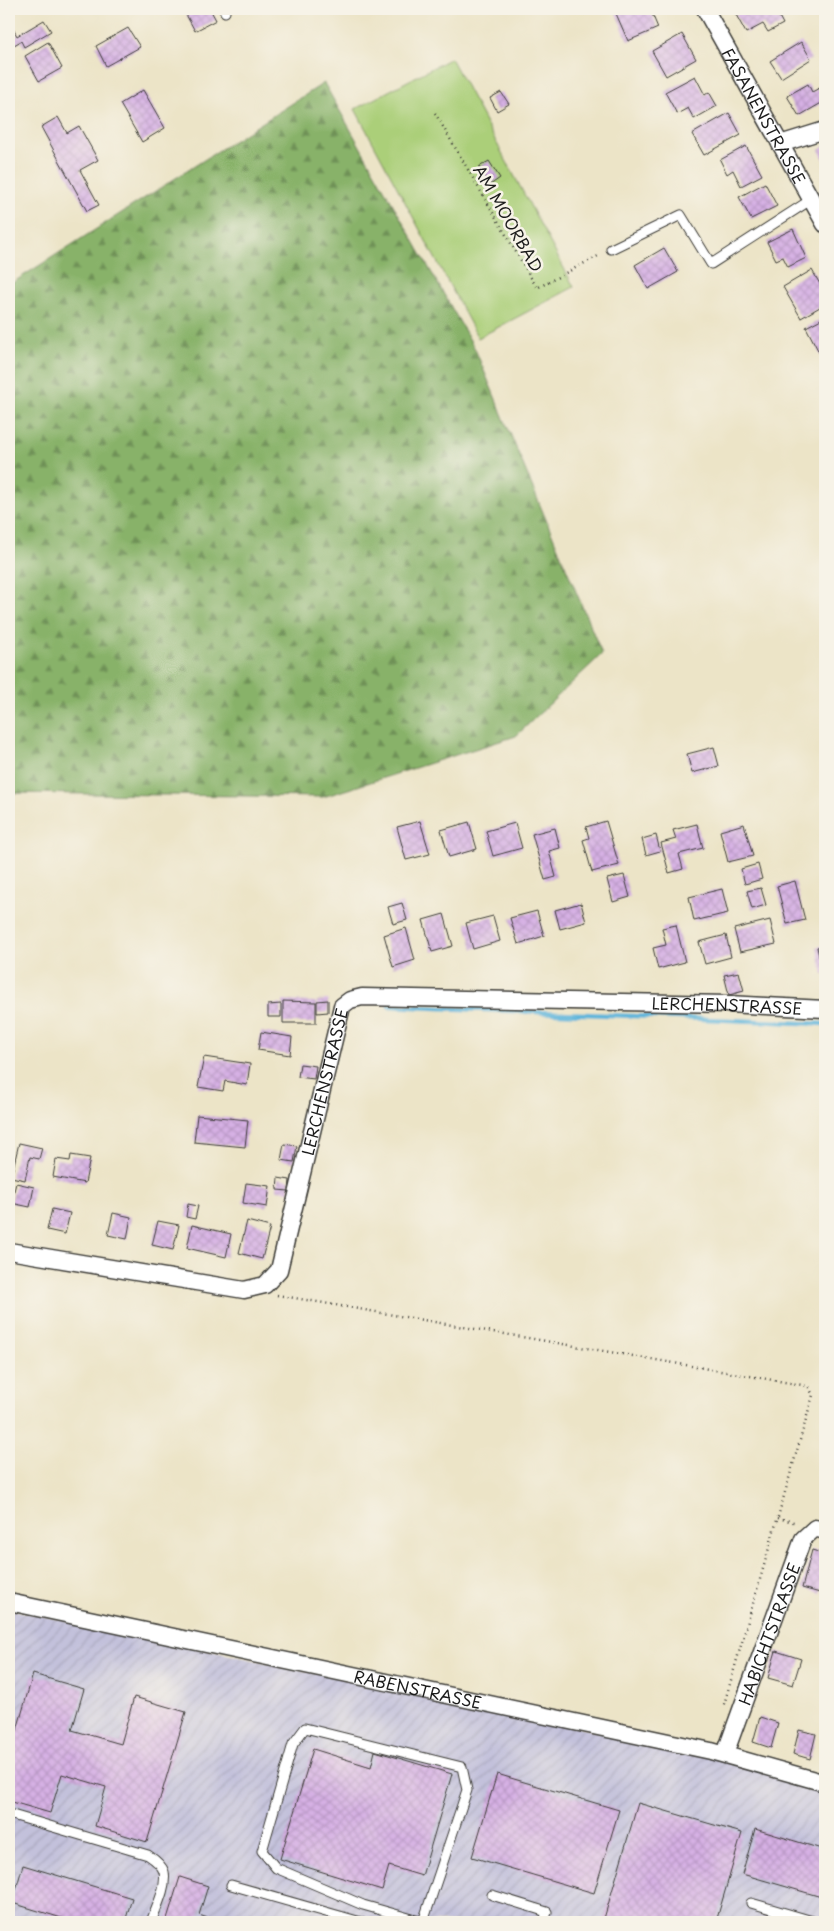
<svg xmlns="http://www.w3.org/2000/svg" width="834" height="1931" viewBox="0 0 834 1931" font-family="'Playpen Sans',sans-serif">
	<style>
		.industrial { fill: url(#industrial-furrows) }
		.forest { fill: url(#forest-firs); stroke: #526742 }
		.garden { fill: #abcf79; stroke: #64764a }
		.lines { fill: none; stroke-linecap: round; stroke-linejoin: round }
		.stream { stroke: #5fb5db; stroke-width: 4.5 }
		.building { fill: url(#building-cross-hatch) }
		.lane-casing { stroke: #3b3a36; stroke-width: 11 }
		.street-casing { stroke: #3b3a36; stroke-width: 19 }
		.path { stroke: #3b3a36; stroke-width: 2.5; stroke-dasharray: 1 4; stroke-linecap: butt }
		.lane { stroke: #fff; stroke-width: 9 }
		.street { stroke: #fff; stroke-width: 16 }
		.labels { text-anchor: middle; dominant-baseline: central; stroke-width: 5; stroke-linejoin: round; paint-order: stroke }
		.street-label { font-size: 16px; fill: #1c1c1c; stroke: #f7f3e8 }
	</style>
	<defs>
		<pattern id="industrial-furrows" width="10" height="10" patternUnits="userSpaceOnUse" patternTransform="scale(1.25)"><rect width="10" height="10" fill="#c3c1db"/><path d="M-1 1l2-2M0 10L10 0M9 11l2-2" fill="none" stroke="#a7a5bb"/></pattern>
		<pattern id="forest-firs" width="22" height="20" patternUnits="userSpaceOnUse" patternTransform="scale(1.25)"><rect width="22" height="20" fill="#88b269"/><path d="M5 1l3.5 6h-7zM16 11l3.5 6h-7z" fill="#6e9056"/></pattern>
		<pattern id="building-cross-hatch" width="8" height="8" patternUnits="userSpaceOnUse" patternTransform="scale(1.25)"><rect width="8" height="8" fill="#d6b0e4"/><path d="M0 0l8 8M0 8l8-8" fill="none" stroke="#b797c3"/></pattern>
	</defs>
	<rect width="100%" height="100%" fill="#f7f3e8"/>
	<filter id="ink" filterUnits="userSpaceOnUse"><feTurbulence type="fractalNoise" baseFrequency=".02" numOctaves="2"/><feDisplacementMap in="SourceGraphic" scale="10" xChannelSelector="R" yChannelSelector="G"/><feConvolveMatrix kernelMatrix="1 2 1 2 8 2 1 2 1" color-interpolation-filters="sRGB"/></filter>
	<filter id="wash" filterUnits="userSpaceOnUse"><feTurbulence type="fractalNoise" baseFrequency=".0096" numOctaves="4" result="noise"/><feDisplacementMap in="SourceGraphic" scale="20" xChannelSelector="R" yChannelSelector="G"/><feGaussianBlur stdDeviation="1.12" result="paint"/><feColorMatrix in="noise" values="0 0 0 0 0 0 0 0 0 0 0 0 0 0 0 0 0 1.4 0 .05"/><feComposite in="paint" operator="in"/></filter>
	<g filter="url(#wash)">
		<rect width="100%" height="100%" fill="#ece4c7"/>
		<path class="industrial" d="M9 1609 725 1758 825 1788V1922H9Z"/>
		<path class="forest" d="M324 83 475 349 602 654 516 736 323 797 9 793V285Z"/>
		<path class="garden" d="M451 58 574 287 478 338 355 109Z"/>
		<g class="lines">
			<path class="stream" d="M389 1006 825 1024"/>
		</g>
		<g id="blocks">
			<path class="building" d="M183 9H210L216 20 195 31Z
				M614 9H650L658 28 628 41Z
				M743 9H775L783 24 768 32 763 24 746 33 735 13Z
				M44 20 51 31 24 47 21 41 9 48V26L11 25 17 36Z
				M128 28 140 47 106 66 96 46Z
				M682 34 696 59 666 76 652 51Z
				M48 42 62 68 39 81 25 56Z
				M801 42 811 59 781 78 770 61Z
				M695 76 705 95 709 92 717 106 694 119 688 108 677 114 665 92Z
				M808 84 812 92 825 85V101L799 116 787 96Z
				M143 90 165 128 142 142 120 104Z
				M501 92 509 104 497 111 490 98Z
				M729 113 741 135 704 155 692 134Z
				M58 117 67 133 79 126 98 160 80 170 99 205 87 211 41 127Z
				M746 146 762 175 741 186 733 170 727 174 720 160Z
				M825 146V161L819 150Z
				M489 161 500 178 490 185 479 167Z
				M765 183 777 206 751 219 739 197Z
				M793 229 806 258 788 267 783 257 776 260 767 242Z
				M664 248 678 272 648 289 635 265Z
				M812 270 825 293V304L801 318 783 287Z
				M825 317V356L822 358 806 327Z
				M714 747 719 766 692 773 687 754Z
				M420 821 430 854 406 860 397 827Z
				M606 821 619 865 592 872 583 840 589 838 586 827Z
				M469 822 477 849 449 857 441 830Z
				M515 823 522 848 493 856 486 831Z
				M697 824 703 848 679 854 683 869 669 873 661 843 676 839 673 830Z
				M744 824 753 856 728 862 720 831Z
				M555 828 560 848 549 851 556 877 545 880 532 834Z
				M656 835 660 851 646 855 642 839Z
				M758 864 762 879 745 884 741 869Z
				M624 875 630 897 613 902 607 879Z
				M795 881 805 920 787 924 777 886Z
				M761 888 766 905 752 909 747 891Z
				M722 889 728 913 694 921 689 897Z
				M402 903 407 920 393 924 388 907Z
				M581 903 586 922 560 929 555 910Z
				M537 911 544 936 518 944 510 918Z
				M444 914 453 946 432 952 423 920Z
				M493 916 500 941 473 949 466 923Z
				M770 920 776 944 740 952 734 929Z
				M676 925 685 962 658 969 653 948 666 945 662 928Z
				M406 928 415 960 393 967 384 935Z
				M726 935 731 957 705 964 699 942Z
				M825 945V974H823L817 947Z
				M739 972 744 991 729 995 724 975Z
				M328 1000V1012L317 1013V1001Z
				M283 1001 316 1002V1023H283Z
				M281 1004V1017H268V1005Z
				M261 1032 292 1037 290 1055 258 1050Z
				M204 1057 250 1064 247 1085 225 1081 223 1091 198 1087Z
				M300 1064 316 1066 314 1079 298 1077Z
				M197 1115 248 1120 245 1147 194 1142Z
				M19 1143 42 1148 39 1159 30 1157 25 1180 11 1177Z
				M284 1144 297 1146 294 1162 281 1160Z
				M71 1155 90 1158 85 1183 53 1177 56 1159 70 1161Z
				M278 1178 290 1180 289 1191 277 1190Z
				M16 1183 34 1187 30 1207 11 1203Z
				M246 1183 270 1186 267 1207 243 1203Z
				M188 1204 198 1206 195 1219 186 1217Z
				M52 1209 70 1213 65 1234 47 1230Z
				M113 1213 131 1217 127 1239 108 1235Z
				M158 1221 179 1225 173 1250 152 1245Z
				M247 1221 270 1227 262 1259 239 1253Z
				M192 1225 231 1234 226 1257 187 1248Z
				M812 1550 825 1554V1573L820 1593 802 1588Z
				M776 1651 801 1659 793 1685 768 1678Z
				M33 1674 84 1689 72 1730 121 1744 134 1697 186 1712 147 1842 95 1826 106 1787 62 1774 50 1813 9 1801V1758Z
				M760 1717 778 1723 771 1748 753 1742Z
				M799 1730 816 1734 810 1759 793 1754Z
				M313 1749 371 1767 375 1751 452 1774 422 1876 389 1866 382 1890 280 1859Z
				M497 1774 619 1810 594 1893 472 1857Z
				M638 1803 742 1833 716 1922H603Z
				M755 1829 825 1850V1898L742 1874Z
				M23 1865 132 1898 125 1922H75L12 1903Z
				M180 1877 208 1886 199 1915 219 1922H166Z"/>
		</g>
	</g>
	<g filter="url(#ink)">
		<use href="#blocks" fill-opacity="0" stroke="#3b3a36" stroke-width="1"/>
		<g class="lines">
			<defs>
				<path id="lane" d="M224 9 225 12
					M611 249 681 215 711 264 812 199
					M9 1814 148 1855C154 1859 162 1865 164 1872 167 1887 156 1908 151 1922
					M231 1885 361 1922
					M492 1895 547 1912 544 1922
					M751 1903 816 1922
					M423 1922 467 1790 462 1767 305 1728 293 1744 262 1851 276 1868 363 1905 423 1922"/>
				<g id="street">
					<path id="s1" d="M705 9 825 224"/>
					<path d="M780 144 825 130"/>
					<path id="s2" d="M9 1251 244 1290 265 1285 279 1270 342 1006 350 1000 362 997 728 1004 825 1009"/>
					<path id="s3" d="M9 1602 711 1751 825 1783"/>
					<path id="s4" d="M725 1754 803 1539 815 1528 825 1531"/>
				</g>
			</defs>
			<use href="#lane" class="lane-casing"/>
			<use href="#street" class="street-casing"/>
			<path class="path" d="M435 113 537 288 600 255
				M277 1295 808 1386 813 1395 723 1708
				M778 1518 797 1523"/>
			<use href="#lane" class="lane"/>
			<use href="#street" class="street"/>
		</g>
	</g>
	<g class="labels">
		<g class="street-label">
			<text stroke="none"><textPath href="#s1" startOffset="122">FASANENSTRASSE</textPath></text>
			<text transform="translate(509 218) rotate(60)">AM MOORBAD</text>
			<text stroke="none"><textPath href="#s2" startOffset="939">LERCHENSTRASSE</textPath></text>
			<text stroke="none"><textPath href="#s2" startOffset="474">LERCHENSTRASSE</textPath></text>
			<text stroke="none"><textPath href="#s4" startOffset="128">HABICHTSTRASSE</textPath></text>
			<text stroke="none"><textPath href="#s3" startOffset="418">RABENSTRASSE</textPath></text>
		</g>
	</g>
	<rect width="834" height="1931" fill="none" stroke="#f7f3e8" stroke-width="30"/>
</svg>
